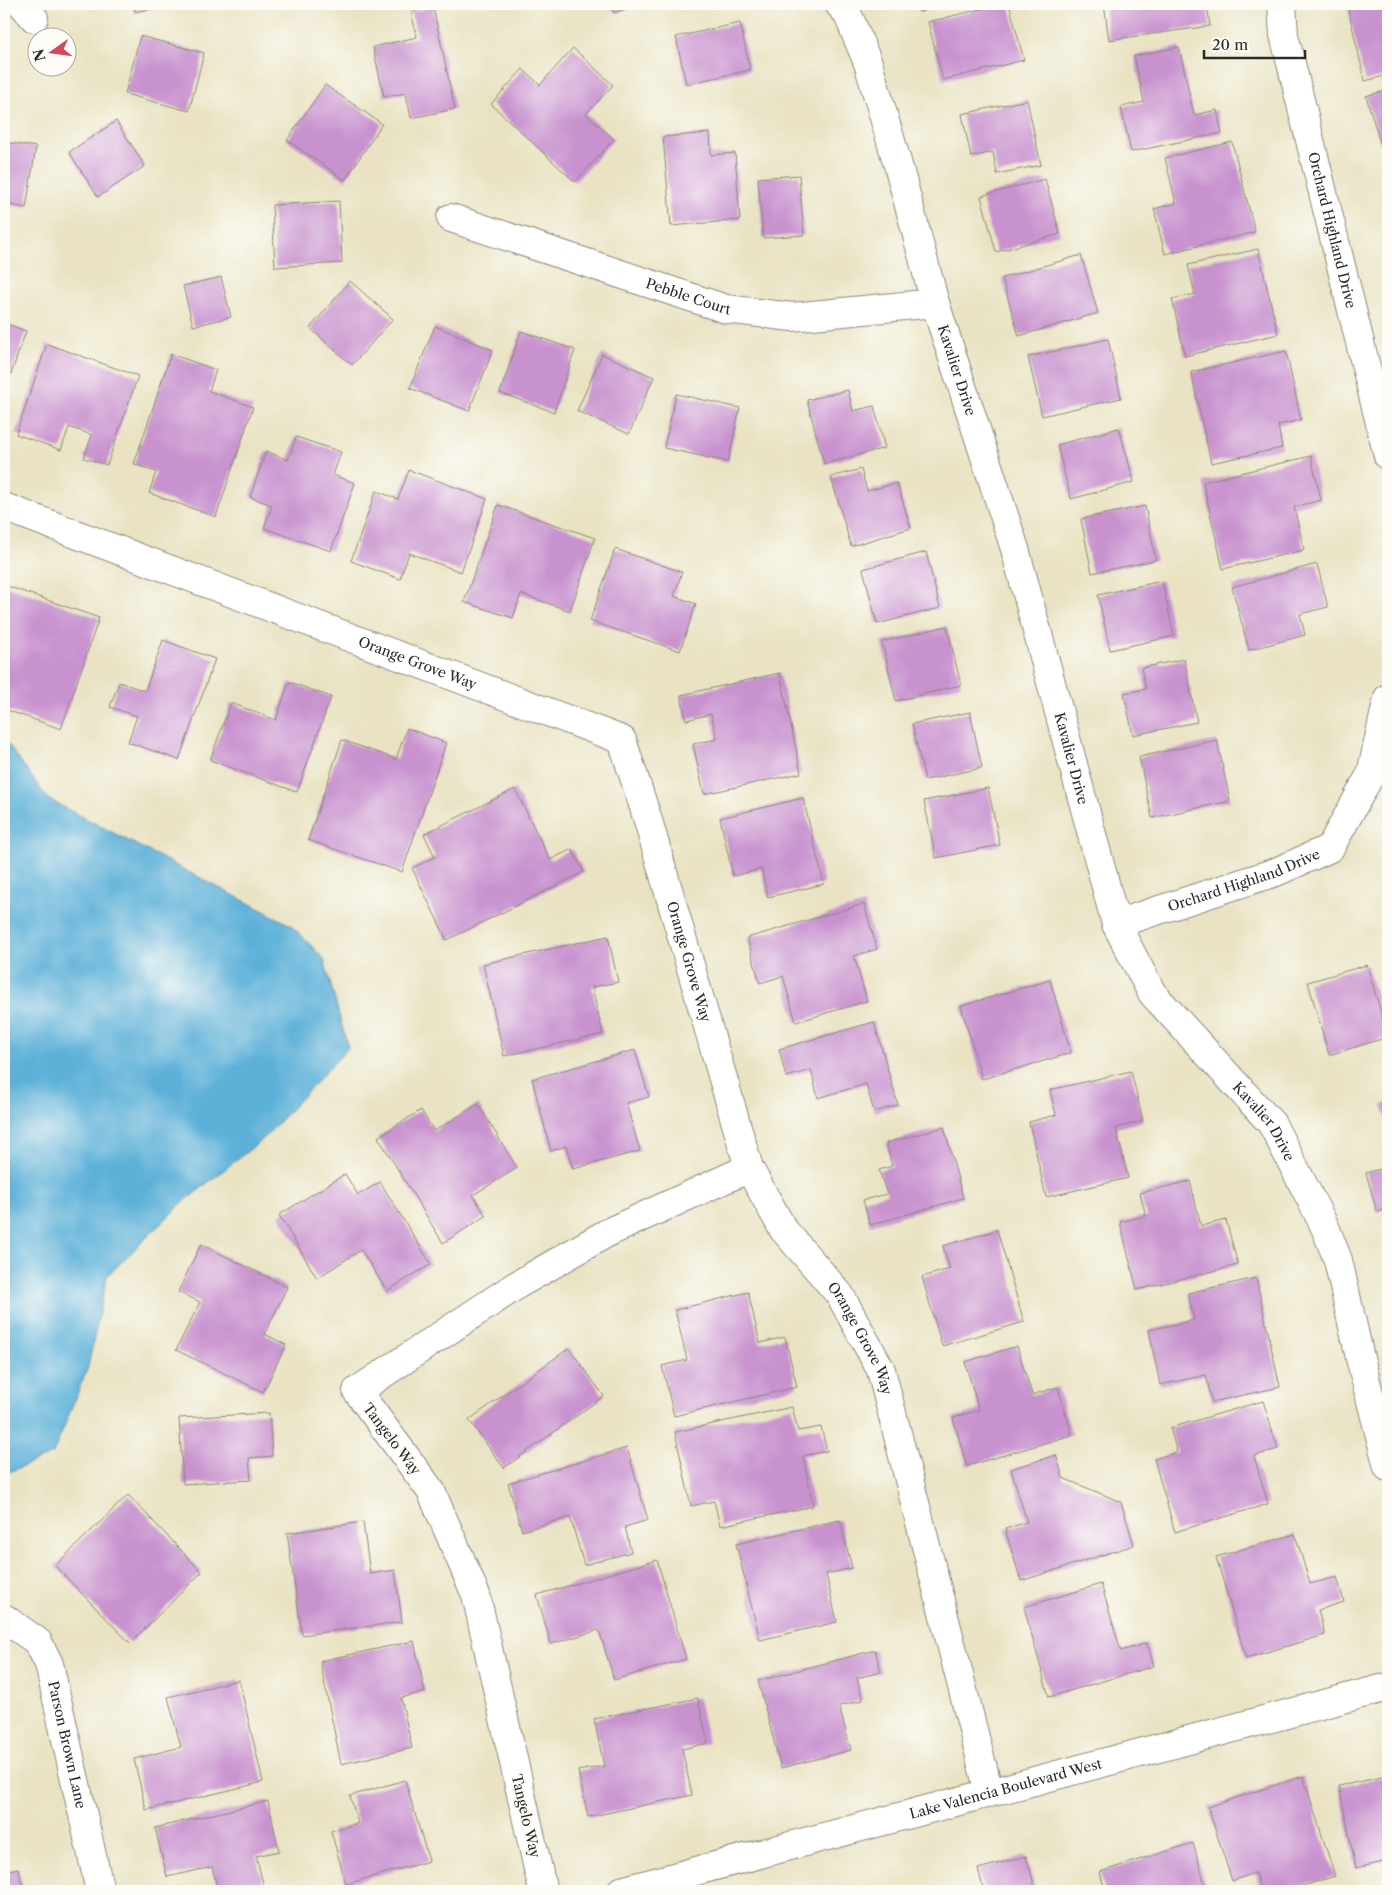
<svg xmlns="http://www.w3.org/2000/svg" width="1392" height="1895" viewBox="0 0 1392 1895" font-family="'Libre Caslon Text',serif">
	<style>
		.water { fill: #5db1d9; stroke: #446e82 }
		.building { fill: #c892cf }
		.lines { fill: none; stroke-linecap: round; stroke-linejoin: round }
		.minor-casing { stroke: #8a8777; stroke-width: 30 }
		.minor { stroke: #fff; stroke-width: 28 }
		.labels { text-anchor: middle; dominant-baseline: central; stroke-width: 5; stroke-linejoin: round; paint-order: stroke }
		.street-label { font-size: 14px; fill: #2b2b2b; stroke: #fdfcf7 }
	</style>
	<rect width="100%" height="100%" fill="#fdfcf7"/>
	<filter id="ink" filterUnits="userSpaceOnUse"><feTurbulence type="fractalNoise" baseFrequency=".02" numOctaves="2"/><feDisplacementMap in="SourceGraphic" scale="10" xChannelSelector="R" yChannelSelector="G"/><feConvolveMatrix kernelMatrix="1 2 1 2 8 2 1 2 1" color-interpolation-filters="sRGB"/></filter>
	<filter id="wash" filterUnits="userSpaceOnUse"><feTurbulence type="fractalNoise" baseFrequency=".0096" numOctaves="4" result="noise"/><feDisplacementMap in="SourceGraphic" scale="20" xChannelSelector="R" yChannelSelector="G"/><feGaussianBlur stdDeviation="1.12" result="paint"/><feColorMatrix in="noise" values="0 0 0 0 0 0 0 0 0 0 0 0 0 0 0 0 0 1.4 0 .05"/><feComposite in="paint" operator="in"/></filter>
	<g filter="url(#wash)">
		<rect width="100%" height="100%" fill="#e9e3c3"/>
		<path class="water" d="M4 739 48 799 291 925 324 959 348 1048 263 1139 180 1205 107 1276 88 1367 53 1454 4 1474Z"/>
		<g id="blocks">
			<path class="building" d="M133 4H170V5L135 12Z
				M611 4H641L614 13Z
				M916 4H937L920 12Z
				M1001 4H1009L1024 60 943 80 928 22Z
				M1104 4H1207L1210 26 1109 40Z
				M1352 4H1388V75L1365 81 1347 5Z
				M433 7 455 109 411 118 406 93 384 97 373 47 417 37 411 12Z
				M740 23 750 70 686 84 676 37Z
				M140 36 204 53 189 111 125 94Z
				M1179 47 1194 115 1217 110 1222 133 1131 152 1121 107 1144 102 1134 56Z
				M573 48 613 85 586 114 614 139 575 182 491 104 523 69 540 85Z
				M325 85 382 124 345 180 287 140Z
				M1388 90V147L1382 149 1366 96Z
				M1027 100 1041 165 997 174 993 152 971 157 962 114Z
				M116 121 145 166 98 197 69 152Z
				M710 133 711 155 735 153 740 220 671 226 663 137Z
				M4 142 36 147 26 208 4 204Z
				M1232 142 1255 232 1165 254 1154 209 1176 203 1165 158Z
				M799 175 804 235 763 238 758 178Z
				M1045 179 1060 234 996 252 981 196Z
				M1388 191V210L1383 193Z
				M339 201 342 263 275 267 272 205Z
				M1258 249 1278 334 1185 356 1172 299 1195 294 1188 265Z
				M1081 255 1098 313 1019 336 1002 278Z
				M221 277 231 317 193 326 183 286Z
				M350 281 393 319 352 365 310 328Z
				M4 323 26 331 11 374 4 371Z
				M435 326 493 350 469 411 410 388Z
				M521 331 575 350 554 412 500 393Z
				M1108 339 1121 398 1042 416 1028 357Z
				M47 344 138 376 107 465 84 458 92 435 69 427 61 450 16 434Z
				M1286 351 1301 420 1278 425 1282 448 1211 463 1191 372Z
				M171 354 216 370 209 391 253 407 216 517 149 493 156 472 134 464Z
				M602 354 654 377 629 434 577 411Z
				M848 390 853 411 874 406 885 448 824 464 807 400Z
				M676 394 740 408 728 462 664 448Z
				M1119 428 1134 482 1071 499 1057 445Z
				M296 437 341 452 333 475 355 483 331 551 264 528 272 505 250 497 266 451 288 460Z
				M1311 456 1321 500 1294 507 1304 550 1223 569 1203 482Z
				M861 469 867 491 897 483 911 528 851 546 831 477Z
				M409 470 487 499 461 572 409 553 400 579 351 561 376 491 398 499Z
				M498 505 595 538 570 611 521 594 513 618 464 602Z
				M1145 506 1156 560 1092 573 1081 519Z
				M615 549 682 572 674 596 696 604 680 651 590 621Z
				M926 552 940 608 877 624 863 569Z
				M1317 564 1328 607 1300 614 1305 635 1249 650 1232 587Z
				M1162 581 1174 636 1110 650 1098 595Z
				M4 585 99 618 61 729 4 709Z
				M947 626 961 685 896 701 882 642Z
				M163 640 215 659 179 760 128 742 137 716 110 707 119 682 145 691Z
				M1184 659 1197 722 1133 735 1124 693 1146 689 1141 668Z
				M780 673 801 773 704 794 693 744 717 739 711 714 686 720 681 695Z
				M289 682 331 697 297 792 210 760 231 703 276 720Z
				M970 712 982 768 925 780 912 724Z
				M407 728 446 743 402 872 308 840 342 740 396 759Z
				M1217 740 1230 801 1152 818 1139 757Z
				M988 788 1000 845 936 858 924 801Z
				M515 789 550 860 572 849 584 872 447 940 412 868 435 857 424 834Z
				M803 798 824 884 768 897 761 869 733 876 720 818Z
				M864 904 877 949 854 956 867 1001 796 1022 783 976 760 983 747 938Z
				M608 936 618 982 592 987 603 1034 504 1056 483 964Z
				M1367 965 1388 1037 1329 1055 1308 982Z
				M1050 980 1071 1053 982 1079 961 1006Z
				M874 1022 898 1105 874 1112 866 1084 818 1098 811 1070 786 1077 779 1049Z
				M635 1050 649 1097 626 1103 640 1151 573 1169 566 1146 551 1151 532 1079Z
				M1131 1071 1143 1121 1116 1128 1128 1178 1046 1197 1029 1122 1056 1115 1050 1090Z
				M1388 1103V1124L1382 1105Z
				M478 1104 517 1168 473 1195 486 1216 443 1243 378 1137 421 1110 434 1131Z
				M944 1127 963 1198 870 1225 863 1200 887 1194 879 1170 892 1166 886 1143Z
				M1388 1167V1209L1377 1212 1366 1173Z
				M345 1174 358 1195 380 1182 431 1264 387 1291 361 1250 317 1278 279 1215Z
				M1190 1181 1201 1226 1226 1220 1238 1265 1137 1290 1120 1222 1146 1216 1140 1193Z
				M997 1230 1024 1322 942 1346 922 1277 950 1269 943 1246Z
				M201 1244 287 1287 265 1334 286 1345 263 1392 176 1350 200 1302 178 1292Z
				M1256 1278 1280 1387 1212 1402 1206 1375 1160 1385 1149 1330 1194 1320 1188 1293Z
				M748 1292 760 1343 785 1337 797 1387 674 1416 662 1366 687 1360 675 1310Z
				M1017 1346 1032 1395 1058 1387 1072 1435 967 1466 953 1418 979 1410 965 1362Z
				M569 1348 604 1396 504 1468 469 1420Z
				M1263 1401 1278 1449 1254 1456 1268 1504 1175 1532 1154 1459 1177 1452 1170 1428Z
				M792 1407 798 1431 821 1427 827 1451 803 1456 813 1506 720 1526 714 1501 691 1506 675 1432Z
				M269 1413 272 1456 249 1458 251 1480 183 1484 179 1418Z
				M627 1448 648 1520 625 1527 631 1552 584 1565 570 1517 522 1531 508 1483Z
				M1056 1455 1063 1478 1121 1502 1134 1545 1021 1581 1005 1529 1027 1522 1011 1469Z
				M128 1495 202 1572 130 1643 55 1566Z
				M840 1520 852 1568 826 1574 837 1622 760 1640 736 1544Z
				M363 1522 370 1574 395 1570 402 1622 302 1635 287 1533Z
				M1295 1534 1310 1584 1337 1577 1344 1602 1318 1610 1325 1635 1246 1658 1216 1557Z
				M657 1560 686 1659 614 1680 599 1630 551 1644 537 1595Z
				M1101 1584 1121 1651 1147 1643 1154 1666 1049 1697 1024 1607Z
				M414 1641 425 1692 401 1698 412 1748 341 1764 320 1661Z
				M875 1650 881 1672 857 1678 863 1700 839 1706 851 1750 781 1768 758 1681Z
				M239 1680 263 1782 146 1810 134 1759 181 1747 168 1697Z
				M698 1698 708 1743 682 1749 692 1795 588 1817 578 1771 604 1766 594 1719Z
				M1388 1758V1861L1356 1868 1339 1786 1387 1776 1383 1759Z
				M1303 1776 1335 1876 1286 1891H1261L1255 1873 1232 1881 1208 1807Z
				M405 1780 429 1861 346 1884 331 1831 358 1823 350 1796Z
				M268 1801 279 1851 256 1856 265 1891H218L212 1867 167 1877 155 1828Z
				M1193 1843 1207 1891H1105L1100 1872Z
				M1026 1856 1036 1891H984L978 1869Z
				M18 1868 24 1891H4V1871Z"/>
		</g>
	</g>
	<g filter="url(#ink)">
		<use href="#blocks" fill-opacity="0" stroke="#8a8777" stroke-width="1"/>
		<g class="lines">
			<defs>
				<g id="minor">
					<path d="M22 4 34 18"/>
					<path id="s1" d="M839 4 848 15 868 63 900 172 935 303 1015 549 1116 924 1152 993 1272 1124 1325 1227 1338 1260 1360 1358 1388 1467"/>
					<path id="s2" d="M1282 4 1284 35 1388 456"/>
					<path id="s3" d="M451 218 726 309 792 317 935 303"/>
					<path id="s4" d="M4 507 622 740 647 817 749 1168 783 1229 840 1295 881 1370 989 1792"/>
					<path id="s5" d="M1116 924 1276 872 1330 848 1371 774 1388 698"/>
					<path id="s6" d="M4 1618 38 1642 49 1664 100 1891"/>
					<path d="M543 1891 476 1595 431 1491 357 1391 517 1285 607 1233 749 1168"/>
					<path id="s7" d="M621 1891 1388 1687"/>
				</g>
			</defs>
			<use href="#minor" class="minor-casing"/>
			<use href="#minor" class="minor"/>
		</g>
	</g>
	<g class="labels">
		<g class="street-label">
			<text stroke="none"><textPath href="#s2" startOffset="232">Orchard Highland Drive</textPath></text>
			<text stroke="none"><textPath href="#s3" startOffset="250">Pebble Court</textPath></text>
			<text stroke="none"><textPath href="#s1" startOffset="386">Kavalier Drive</textPath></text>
			<text stroke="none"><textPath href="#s4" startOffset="442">Orange Grove Way</textPath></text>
			<text stroke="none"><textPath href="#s1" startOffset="791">Kavalier Drive</textPath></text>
			<text stroke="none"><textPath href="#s5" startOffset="135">Orchard Highland Drive</textPath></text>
			<text stroke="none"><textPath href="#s4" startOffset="892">Orange Grove Way</textPath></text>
			<text stroke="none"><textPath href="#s1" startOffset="1211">Kavalier Drive</textPath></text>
			<text stroke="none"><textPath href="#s4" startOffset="1312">Orange Grove Way</textPath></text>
			<text transform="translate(392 1439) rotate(53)">Tangelo Way</text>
			<text stroke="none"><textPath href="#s6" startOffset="149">Parson Brown Lane</textPath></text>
			<text stroke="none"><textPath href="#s7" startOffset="398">Lake Valencia Boulevard West</textPath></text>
			<text transform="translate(526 1816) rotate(77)">Tangelo Way</text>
		</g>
	</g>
	<rect width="1392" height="1895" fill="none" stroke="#fdfcf7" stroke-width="20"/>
	<g transform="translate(52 52) rotate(256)"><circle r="24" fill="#fdfcf7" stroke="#a9a8a5"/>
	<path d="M0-4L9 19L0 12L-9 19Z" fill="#d1495b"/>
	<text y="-8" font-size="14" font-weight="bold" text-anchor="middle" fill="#2b2b2b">N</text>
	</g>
	<path d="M1204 50v8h101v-8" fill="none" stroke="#2b2b2b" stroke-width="2.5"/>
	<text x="1212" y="50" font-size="15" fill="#2b2b2b" stroke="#fdfcf7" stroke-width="4" paint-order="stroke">20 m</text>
</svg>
